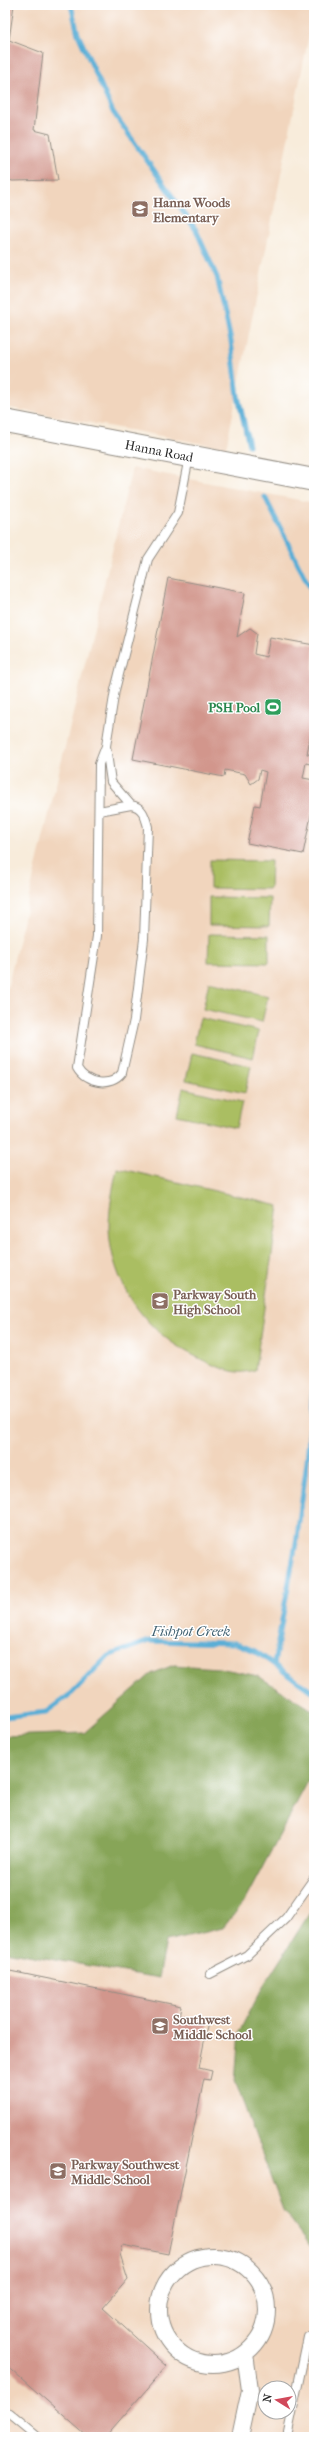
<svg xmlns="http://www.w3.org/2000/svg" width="319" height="2442" viewBox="0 0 319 2442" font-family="'IM FELL French Canon',serif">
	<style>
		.built { fill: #f1d5bd; fill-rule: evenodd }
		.green { fill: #aabe62; stroke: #6a7446 }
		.forest { fill: #87a558; stroke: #596842 }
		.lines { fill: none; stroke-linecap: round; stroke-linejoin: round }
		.stream { stroke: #5aaed6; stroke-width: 5 }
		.building { fill: #d2968c }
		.lane-casing { stroke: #928c83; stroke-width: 10 }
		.street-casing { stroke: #928c83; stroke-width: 18 }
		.secondary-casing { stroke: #928c83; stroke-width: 24 }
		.lane { stroke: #fff; stroke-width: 8 }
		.street { stroke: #fff; stroke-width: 16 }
		.secondary { stroke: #fff; stroke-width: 22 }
		.labels { text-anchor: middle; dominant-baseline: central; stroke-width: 3; stroke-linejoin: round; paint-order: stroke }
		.education-label { font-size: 13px; font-weight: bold; fill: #785e54; stroke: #fff; text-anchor: start }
		.street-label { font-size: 13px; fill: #2b2b2b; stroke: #fff }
		.leisure-label { font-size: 13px; font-weight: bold; fill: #27864d; stroke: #fff; text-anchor: end }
		.water-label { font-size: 14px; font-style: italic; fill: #3e5f6f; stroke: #fff }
	</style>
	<rect width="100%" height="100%" fill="#fff"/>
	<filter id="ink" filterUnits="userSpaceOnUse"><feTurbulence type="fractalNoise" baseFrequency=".025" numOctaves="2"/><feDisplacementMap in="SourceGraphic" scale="8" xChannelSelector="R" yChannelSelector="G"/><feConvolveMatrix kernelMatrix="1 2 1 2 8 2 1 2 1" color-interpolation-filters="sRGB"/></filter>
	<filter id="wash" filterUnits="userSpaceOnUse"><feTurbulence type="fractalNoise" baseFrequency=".012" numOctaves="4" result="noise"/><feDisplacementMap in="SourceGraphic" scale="16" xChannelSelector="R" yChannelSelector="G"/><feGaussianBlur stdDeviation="0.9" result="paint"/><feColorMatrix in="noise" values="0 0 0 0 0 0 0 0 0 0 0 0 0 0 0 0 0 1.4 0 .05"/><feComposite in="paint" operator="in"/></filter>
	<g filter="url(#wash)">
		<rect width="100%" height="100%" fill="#f8ecdb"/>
		<path class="built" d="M5 5H301L314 10 226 448 5 407Z
			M132 468 314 503V2437H5V997ZM265 2388H289V2412H265Z"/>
		<path class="green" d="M210 860 271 861 270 889 210 888Z
			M209 897 270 898 269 926 209 925Z
			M209 934 269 935V963L208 962Z
			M209 982 268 996 262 1022 203 1009Z
			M200 1018 259 1031 253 1058 194 1044Z
			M192 1053 251 1066 245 1093 186 1080Z
			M183 1088 242 1102 236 1128 177 1115Z
			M117 1168 279 1206 255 1370C249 1371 242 1373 237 1372 221 1370 202 1360 189 1353 143 1329 111 1281 109 1228 109 1208 113 1188 117 1168Z"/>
		<path class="forest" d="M174 1665 219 1668 258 1676 314 1711V1770L244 1902 223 1928 166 1941 159 1978 5 1951V1736L84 1733 151 1674Z
			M314 1906V2252L283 2210 235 2081 239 2032 258 1995Z"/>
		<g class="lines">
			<path class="stream" d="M71 5 78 34 113 112 196 230 217 277 231 341 238 396 249 445
				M265 497 314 596
				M314 753V754
				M274 1664 297 1537 307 1461 314 1376
				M5 1717 46 1712 72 1693 108 1656 149 1641 235 1643 255 1651 314 1693"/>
		</g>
		<g id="blocks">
			<path class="building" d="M5 5H14L9 40 43 53 34 130 50 134 58 180 12 181 5 177Z
				M168 578 245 593 237 637 250 628 257 633 254 654 266 657 270 637 314 645 312 693H314V716L307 754 314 755V765L306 763 303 778 314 780V801L303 854 247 843 255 805 260 806 266 772 260 770 258 779 251 784 245 774 225 770 224 777 133 759Z
				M5 1970 181 2006 179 2016 208 2022 199 2068 212 2071 210 2080 204 2079 168 2254 122 2245 120 2254 128 2279 103 2308 167 2366 105 2437H88L5 2364Z"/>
		</g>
	</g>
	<g filter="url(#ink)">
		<use href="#blocks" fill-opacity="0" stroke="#928c83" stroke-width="1"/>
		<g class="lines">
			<defs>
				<path id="lane" d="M106 746 111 782 131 805C143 807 145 816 148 827L144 939 134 1020 122 1073C111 1088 86 1084 77 1068L97 936 99 764 106 746 115 690 148 559 178 513 189 457
					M99 811 131 805
					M210 1974 247 1955 286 1918 314 1878
					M9 2413 38 2437
					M287 2437 308 2337 314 2339"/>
				<path id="street" d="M159 2310a54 54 0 1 1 108 0a54 54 0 1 1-108 0Z
					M240 2437 250 2390 245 2354"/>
				<g id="secondary">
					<path id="s1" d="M5 421 314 480"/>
				</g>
			</defs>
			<use href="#lane" class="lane-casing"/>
			<use href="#street" class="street-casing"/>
			<use href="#secondary" class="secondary-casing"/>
			<use href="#lane" class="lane"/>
			<use href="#street" class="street"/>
			<use href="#secondary" class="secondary"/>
		</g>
	</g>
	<defs>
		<symbol id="school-square" viewBox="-11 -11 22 22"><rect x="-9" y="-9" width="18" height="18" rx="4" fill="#8d6e63" stroke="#fff"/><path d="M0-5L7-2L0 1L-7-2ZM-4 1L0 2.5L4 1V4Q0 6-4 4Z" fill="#fff"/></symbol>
		<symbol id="stadium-square" viewBox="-11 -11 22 22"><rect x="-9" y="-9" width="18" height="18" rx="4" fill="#2e9e5b" stroke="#fff"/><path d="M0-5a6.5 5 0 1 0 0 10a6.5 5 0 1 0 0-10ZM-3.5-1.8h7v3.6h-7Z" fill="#fff"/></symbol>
	</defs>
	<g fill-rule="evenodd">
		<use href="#school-square" x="130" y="199" width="20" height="20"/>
		<use href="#stadium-square" x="263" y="697" width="20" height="20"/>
		<use href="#school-square" x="150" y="1291" width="20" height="20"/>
		<use href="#school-square" x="150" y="2016" width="20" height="20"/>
		<use href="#school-square" x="48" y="2161" width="20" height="20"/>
	</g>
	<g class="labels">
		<g class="education-label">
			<text x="153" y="202">Hanna Woods<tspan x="153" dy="15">Elementary</tspan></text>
			<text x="173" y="1294">Parkway South<tspan x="173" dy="15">High School</tspan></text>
			<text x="173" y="2019">Southwest<tspan x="173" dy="15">Middle School</tspan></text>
			<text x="71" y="2164">Parkway Southwest<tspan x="71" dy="15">Middle School</tspan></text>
		</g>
		<g class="street-label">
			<text stroke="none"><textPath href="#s1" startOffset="157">Hanna Road</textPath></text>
		</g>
		<g class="leisure-label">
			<text x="260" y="707">PSH Pool</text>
		</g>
		<g class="water-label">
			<text x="191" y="1631">Fishpot Creek</text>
		</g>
	</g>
	<rect width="319" height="2442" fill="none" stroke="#fff" stroke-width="20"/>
	<g transform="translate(277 2400) rotate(281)"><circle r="19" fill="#ffffff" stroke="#aaaaaa"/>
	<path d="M0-3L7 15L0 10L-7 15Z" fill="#d1495b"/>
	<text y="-6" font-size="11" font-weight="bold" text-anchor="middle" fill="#2b2b2b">N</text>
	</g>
</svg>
